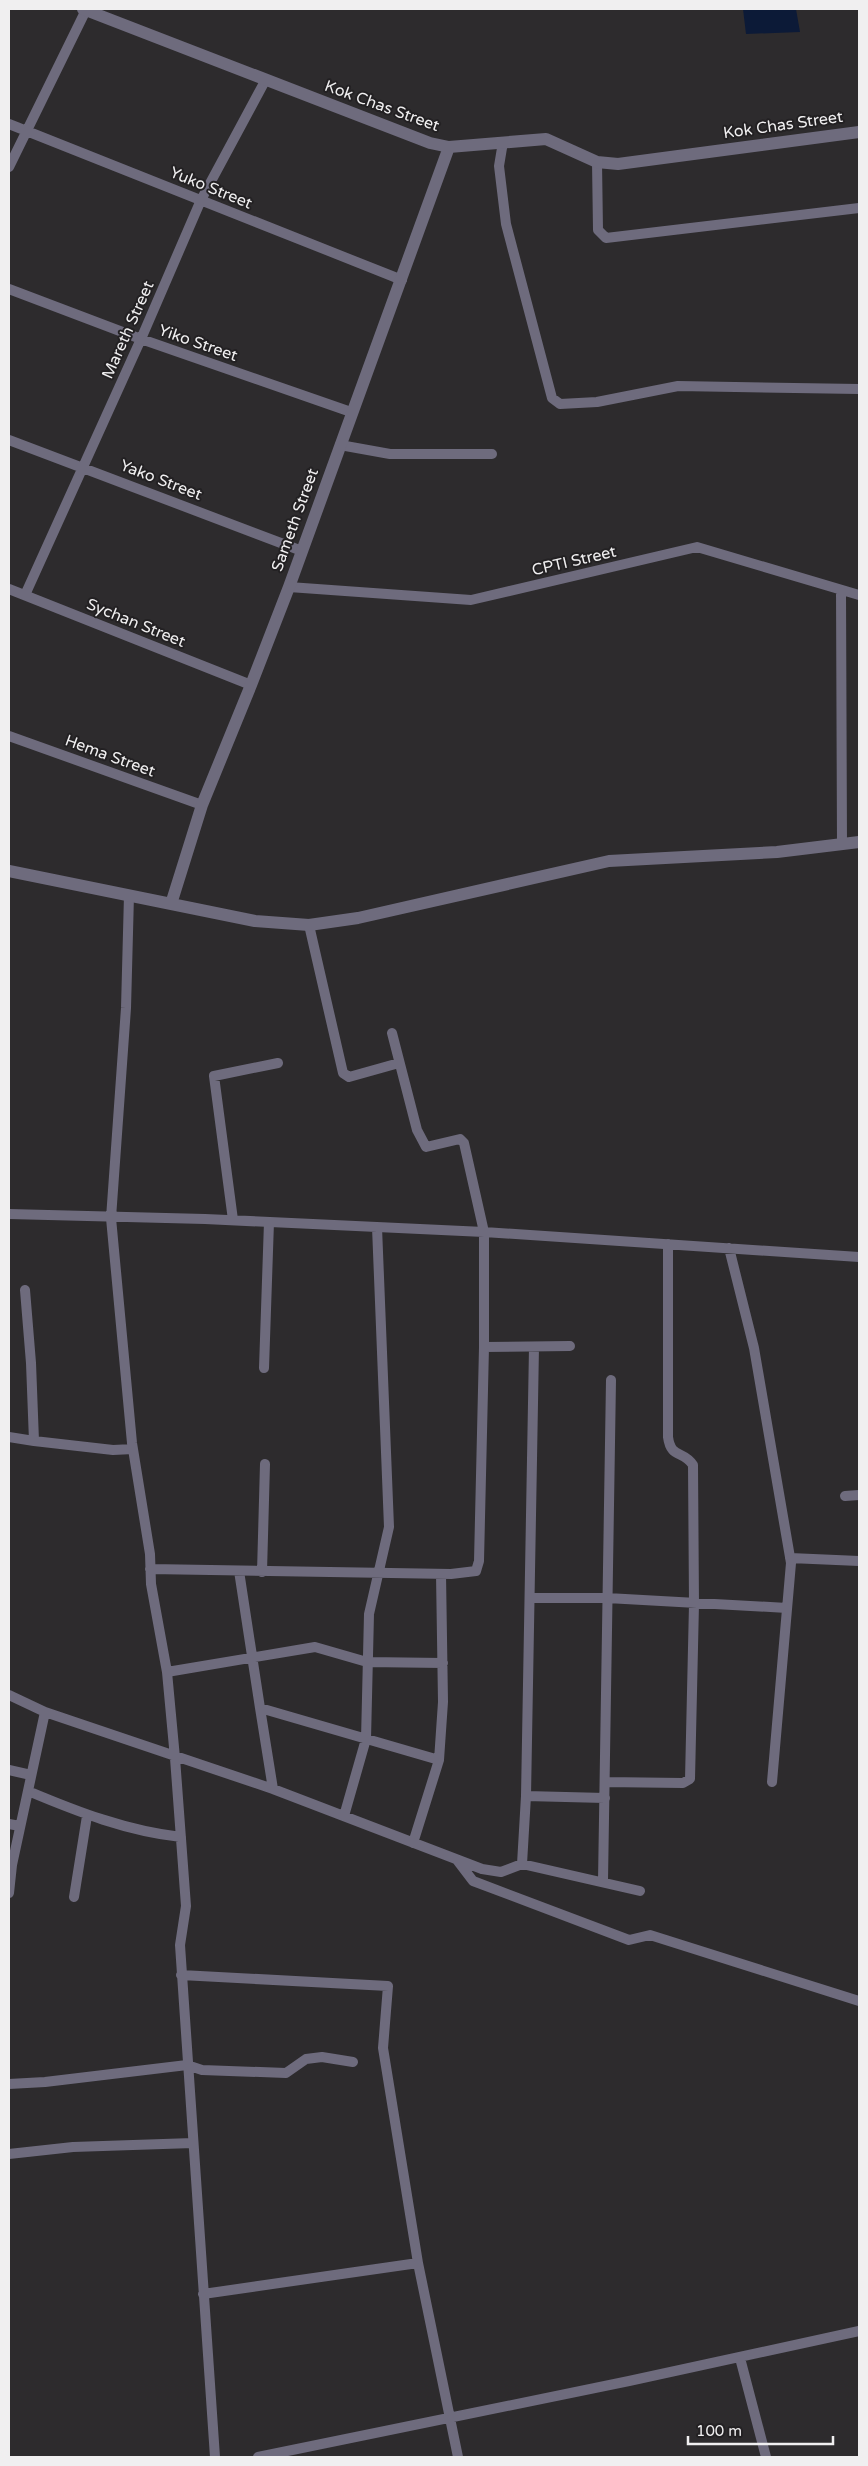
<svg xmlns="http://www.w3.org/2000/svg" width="868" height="2466" viewBox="0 0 868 2466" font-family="'Varela Round',sans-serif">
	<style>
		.water { fill: #0c1a37 }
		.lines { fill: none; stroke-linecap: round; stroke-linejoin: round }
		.minor { stroke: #6e6b7d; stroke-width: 10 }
		.tertiary { stroke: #6e6b7d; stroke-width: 12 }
		.labels { text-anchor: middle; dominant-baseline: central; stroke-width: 4; stroke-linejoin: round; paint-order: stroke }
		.street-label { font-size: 16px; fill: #f0eff0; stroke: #232123 }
	</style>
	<rect width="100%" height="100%" fill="#2d2b2d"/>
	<path class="water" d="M743 9H796L800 32 746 34Z"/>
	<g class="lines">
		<path class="minor" d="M9 124 402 280
			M503 142 499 166 506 224 552 398 560 404 597 402 678 386 859 389
			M597 162 598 230 606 238 859 208
			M9 167 86 10
			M9 289 141 339 351 412
			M9 440 302 551
			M340 445 390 454H492
			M289 587 471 600 697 547 859 595
			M9 589 251 685
			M841 590 842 844
			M25 595 141 339 201 200 265 81
			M9 736 202 805
			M129 895 126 1008 111 1218 132 1443 150 1554 151 1584 167 1672 175 1758 186 1906 180 1945 215 2457
			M309 925 343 1073 349 1077 399 1063
			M392 1033 417 1130 426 1147 460 1139 464 1143 484 1232V1347L570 1346
			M9 1214 205 1219 484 1232 859 1257
			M233 1220 214 1076 278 1063
			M729 1248 754 1348 791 1563 772 1782
			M25 1290 31 1363 34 1441 113 1450 133 1449
			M264 1368 269 1222
			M9 1437 34 1441
			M845 1496 859 1495
			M790 1558 859 1561
			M150 1569 451 1574 476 1571 479 1561 484 1347
			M239 1571 260 1708
			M262 1572 265 1464
			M530 1598H607L787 1608
			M167 1672 315 1647 367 1662 443 1663
			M9 1695 45 1712 273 1789 482 1869 501 1872 522 1864 640 1891
			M9 1770 31 1775
			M605 1782 683 1783 690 1779 694 1604 693 1465C683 1450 671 1459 668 1437V1244
			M273 1789 260 1708 439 1760
			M28 1791C78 1812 127 1831 181 1837
			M526 1796 605 1798
			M344 1816 366 1739 369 1614 389 1527 377 1227
			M9 1824 20 1826
			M413 1843 439 1760 443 1702 441 1574
			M457 1860 473 1881 629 1940 650 1935 859 2001
			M522 1864 526 1796 534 1347
			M603 1881 611 1380
			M9 1893 12 1865 45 1712
			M74 1897 87 1816
			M181 1975 388 1986 383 2048 418 2263 458 2457
			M9 2084 45 2082 187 2065 202 2070 286 2073 306 2059 322 2057 353 2062
			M9 2154 73 2147 193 2143
			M203 2294 418 2263
			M740 2358 766 2457
			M258 2457 629 2381 859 2331"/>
		<path class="tertiary" d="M83 9 430 143 449 147 546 139 597 162 618 164 859 132
			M9 871 255 921 309 925 358 918 609 861 777 852 859 842
			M171 904 202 805 251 685 289 587 449 147"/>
	</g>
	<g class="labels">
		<g class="street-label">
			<text transform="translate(382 106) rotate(20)">Kok Chas Street</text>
			<text transform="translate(783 125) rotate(-8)">Kok Chas Street</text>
			<text transform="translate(211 188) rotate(22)">Yuko Street</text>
			<text transform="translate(128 330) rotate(-66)">Mareth Street</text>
			<text transform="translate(198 343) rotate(19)">Yiko Street</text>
			<text transform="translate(161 480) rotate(21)">Yako Street</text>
			<text transform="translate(295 520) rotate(-70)">Sameth Street</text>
			<text transform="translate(574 561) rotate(-13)">CPTI Street</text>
			<text transform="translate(136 623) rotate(22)">Sychan Street</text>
			<text transform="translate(110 756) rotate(20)">Hema Street</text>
		</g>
	</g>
	<rect width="868" height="2466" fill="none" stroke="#f0eff0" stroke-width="20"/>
	<path d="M688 2436v8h145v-8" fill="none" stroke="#f0eff0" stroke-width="2.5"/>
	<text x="696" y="2436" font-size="15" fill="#f0eff0" stroke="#232123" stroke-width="4" paint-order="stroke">100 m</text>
</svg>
